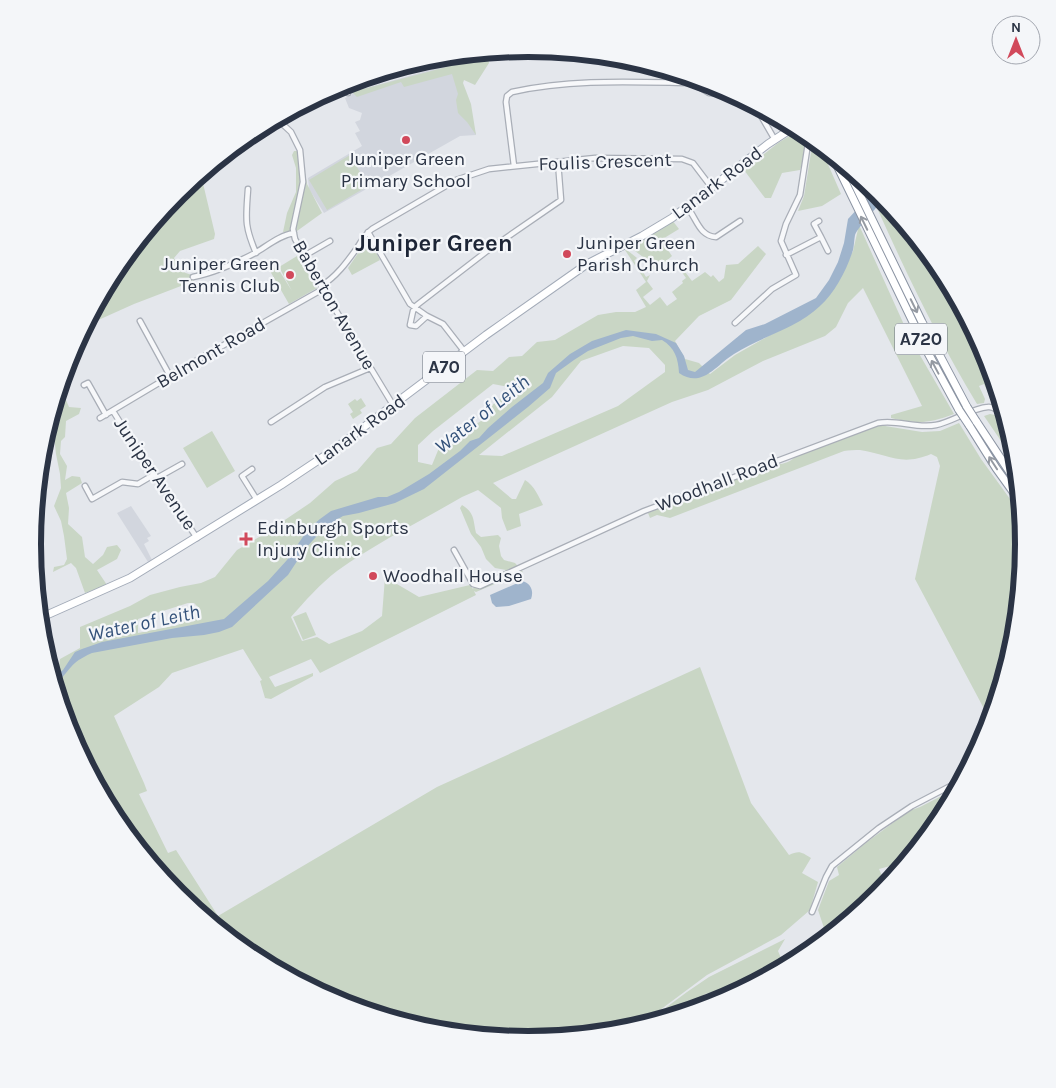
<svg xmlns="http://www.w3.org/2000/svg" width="1056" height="1088" viewBox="0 0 1056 1088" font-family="Karla,sans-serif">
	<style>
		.built { fill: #d2d6de }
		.green { fill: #c9d6c5; fill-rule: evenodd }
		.water { fill: #9fb4cc }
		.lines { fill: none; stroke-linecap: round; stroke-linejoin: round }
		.minor-casing { stroke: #a9aeb7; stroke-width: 7 }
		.primary-casing { stroke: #a3abb8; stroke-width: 9 }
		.trunk-casing { stroke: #8b94a3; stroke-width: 9 }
		.minor { stroke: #f7f8fa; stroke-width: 4.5 }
		.primary { stroke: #fff; stroke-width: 7 }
		.trunk { stroke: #fff; stroke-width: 7 }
		.trunk-bridge-casing { stroke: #8b94a3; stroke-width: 9; stroke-linecap: butt }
		.trunk-bridge { stroke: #fff; stroke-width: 7 }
		.oneway { stroke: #959aa2 }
		.poi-dot { fill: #d1495b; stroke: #f4f6f9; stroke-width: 2 }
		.labels { text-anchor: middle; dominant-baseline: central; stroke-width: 4.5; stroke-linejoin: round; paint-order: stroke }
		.shield { fill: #f4f6f9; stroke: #676e7b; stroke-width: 1 }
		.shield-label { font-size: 18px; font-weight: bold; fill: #2b3445 }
		.poi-label { font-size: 19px; fill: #2b3445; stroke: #f4f6f9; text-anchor: start }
		.street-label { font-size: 19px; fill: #2b3445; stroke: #f4f6f9 }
		.water-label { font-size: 20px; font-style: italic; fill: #34527a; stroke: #f4f6f9 }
		.district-label { font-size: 24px; font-weight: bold; fill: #1d2536; stroke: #f4f6f9 }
		.rim { fill: none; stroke: #2b3445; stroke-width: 6 }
	</style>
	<rect width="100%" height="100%" fill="#e4e7ec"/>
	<path class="built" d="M455 63 476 135 460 136 324 213 309 189 308 178 362 146 355 133 360 131 355 122 360 120 362 113 349 108 345 98 352 95V92Z
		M131 506 151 536 147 538 149 541 144 544 152 560 148 562 117 513Z"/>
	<path class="green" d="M480 53H487L489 63 475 85 464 80 463 83 471 104 476 135 467 122 458 113 456 100 458 94 452 74 404 87 401 82 357 97 352 92 469 61 479 57Z
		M799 130C809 138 804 158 800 170L782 173 771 198H765L744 170 778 143Z
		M813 140 820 146 841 194 822 206 798 211 804 196Z
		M294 151H301L307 184 322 213 297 231 283 232 287 213 296 192V168L292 155Z
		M350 155 368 186 327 210 309 180Z
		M201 175 215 234 214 239 180 251 174 258C179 268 181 273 193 275L194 281 134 304 85 326 116 268 178 193Z
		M883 199 940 269 986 355 1003 410 991 399 984 384 979 386 985 399 984 403 977 404C939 341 907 275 877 208Z
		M672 220 679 229 661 240 672 256 656 270 652 269 643 257 631 248 629 244Z
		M859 225 910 338 954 414C927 424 918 424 891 418V415L922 406 863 288 848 303 836 327 825 336 763 361 708 390 672 402 493 483 512 499H516L525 480C534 485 539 497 543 505L519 514 521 526 507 531 502 518 501 508 478 490 462 497C421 521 376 543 337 571 320 584 305 601 291 617L302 641 317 637 329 644 362 631 382 616 385 577 419 597 470 585 473 589 476 582 492 580 506 570 495 568 486 559 481 547 471 534 460 508 462 505C475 513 473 520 476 533L481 537 498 535 501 538 499 546 501 556 504 560 515 563 523 572 476 592 474 591 476 595 320 673 311 659 269 677 275 687 313 673V676L271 699 265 698 260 681 262 680 243 649 172 673 159 687 114 716 144 783 147 791 139 794 168 853 176 850 218 916 437 787 700 667 751 803 789 855C799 850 802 852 811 858L802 873 818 882 810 910 781 935 707 975 656 1013 647 1023 624 1030 528 1039 431 1030 338 1002 252 956 177 894 116 819 70 733 56 688 60 659 80 648V627L130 606 150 595 180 587 201 583 215 577 237 550 261 536 310 503 335 481 357 471 377 448 391 444 415 418 477 370 493 371 509 357 522 356 537 342 555 340 598 315 616 312H635L646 307 636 290 646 282 625 250H627L637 258 634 261 640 267 646 277 650 275 647 281 653 289 643 297 650 305 660 297 667 306 677 299 672 292 683 283 682 281 686 278 681 271 683 269 692 281 705 272 711 277 713 275 719 282 724 278 726 265 738 264 758 246 766 254 731 300 699 316 675 341 685 359 699 363 710 374 735 355 781 329 838 280 853 251ZM623 346 649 348 665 365V372L618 406 502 456 479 455 552 397 581 361ZM493 384 514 388 487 409 484 419 439 448 432 465 418 462V445L433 431ZM188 603H194L199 608 178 625 138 633V619Z
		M369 239 380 260 352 275 348 268 367 240Z
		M297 256 317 288 289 304 270 271 277 267 292 291 279 267Z
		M62 391 69 407 81 408 79 414 66 421 65 437 61 441 60 454 67 466 65 480 72 476 80 477 82 483 66 493 69 508 68 524 82 537 85 557 93 564 103 555 107 547 117 545 121 550 117 559 97 570 107 585 85 593 76 568 71 563 53 572 54 567 64 565 67 559 64 536 61 521 54 506 61 488 60 474 56 454 53 427 60 393Z
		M361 398 366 406 360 410 362 413 353 419 350 414 353 412 348 404 355 399 357 401Z
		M990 414 995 415C1010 433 1013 439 1016 463L984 416Z
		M959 423 981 459 1021 514 1023 544 1014 641 990 720 915 579 940 466 937 457 931 454C901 467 888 454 860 450 855 450 849 450 844 451L670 518 657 515 650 518 648 513 692 495 696 496 718 488 720 485 775 464C782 465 790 462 795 457L879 425 922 432 940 431Z
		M212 431 235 471 207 488 183 448Z
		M306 612 316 635 303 640 293 617Z
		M957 788 940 820 905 862 879 869 886 885 878 895 827 937 818 910 829 881 839 875 837 867 867 842 909 811 920 807Z
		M785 939 778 951 781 958 797 960 730 995 728 988 705 994 686 1011 652 1022 664 1009 687 992 709 977Z"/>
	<path class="water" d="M873 189 883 199C877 208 858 227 855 235 854 240 854 246 853 250 847 269 835 293 820 306 796 329 762 336 734 354 716 365 702 389 679 373 678 358 675 348 662 340L652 341 633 336 621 338 588 351 574 360 556 373 550 388 528 407 424 489 395 503 359 513 343 516 325 527 305 549 288 575 232 627 219 632 204 635 172 638 92 653C69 663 71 670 55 685L54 679 56 675 63 670 75 652 82 649 102 642 224 619 268 581 287 560 309 528 320 519 331 511 378 497H387L399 492 429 474 460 451 470 441 479 438 488 428 512 407 543 383 548 373 570 354 592 341 626 330 656 334 676 343 684 356 688 370 695 372 746 330 765 324 816 298 829 280 838 262 844 243 848 219 871 194Z
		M522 581C531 583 534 591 531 599L509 606 496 607 492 603 490 595Z"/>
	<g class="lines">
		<defs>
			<path id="minor" d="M346 84 348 93
				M756 107 775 140
				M277 119 291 132 300 150 303 182 293 229 295 239 323 289 393 405
				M514 166 506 102 507 96 512 92C571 79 630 82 690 83L696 85 709 93 732 94
				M248 189C246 219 244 225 256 253
				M687 207C697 219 699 236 716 237L740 221
				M368 232 410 304 427 316 443 324 464 351
				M821 237 828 251
				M786 255 821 237 814 224 819 221
				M304 256 330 241
				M193 277C214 273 236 263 255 253 267 246 280 235 294 233
				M321 286C336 277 347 262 357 248 361 241 365 234 372 229L456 180 489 169 595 158 682 159 693 163 712 188
				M427 316 416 326 410 325 413 311 417 305 487 251 561 200 558 162
				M140 321 170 376
				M735 323 772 289 796 275 781 241 786 224 800 195 809 137
				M84 385 88 383 106 415
				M113 411 138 451 197 538
				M100 418 199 359 323 289
				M271 422 325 387 370 368
				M252 469 242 476 257 500
				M157 478 182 464
				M85 486 92 499 122 482 138 484 155 474
				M454 550 473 584 480 586 644 511 878 423C898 419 915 429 936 425 952 422 972 408 988 407 994 406 1000 412 1004 416
				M812 912 826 877 832 866 879 828 912 806 960 781"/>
			<path id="primary" d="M40 618 130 578 281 485 332 451 486 335 587 264 642 236 672 218 768 144 794 127"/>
			<path id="trunk" d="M832 155 928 353 959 410
				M847 168 922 322 967 407
				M976 421 1017 483
				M969 425 996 468 1019 500"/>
		</defs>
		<use href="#minor" class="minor-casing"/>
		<use href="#primary" class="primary-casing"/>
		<use href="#trunk" class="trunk-casing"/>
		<use href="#minor" class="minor"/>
		<use href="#primary" class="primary"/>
		<use href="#trunk" class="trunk"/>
		<defs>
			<path id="trunk-bridge" d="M967 407 976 421
				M959 410 969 425"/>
		</defs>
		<use href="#trunk-bridge" class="trunk-bridge-casing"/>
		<use href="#trunk-bridge" class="trunk-bridge"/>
	</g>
	<defs><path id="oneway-shaft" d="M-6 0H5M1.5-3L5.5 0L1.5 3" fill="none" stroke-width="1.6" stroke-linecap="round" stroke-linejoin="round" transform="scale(1.25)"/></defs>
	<g class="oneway">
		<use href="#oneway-shaft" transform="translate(864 223) rotate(-116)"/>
		<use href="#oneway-shaft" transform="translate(914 306) rotate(64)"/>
		<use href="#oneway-shaft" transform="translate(935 367) rotate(-118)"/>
		<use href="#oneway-shaft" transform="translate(993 463) rotate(-123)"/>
	</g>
	<g class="poi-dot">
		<circle cx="406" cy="140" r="5"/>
		<circle cx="567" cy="254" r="5"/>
		<circle cx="290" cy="275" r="5"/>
		<path d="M243.5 531.5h5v5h5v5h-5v5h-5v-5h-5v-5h5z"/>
		<circle cx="373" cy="576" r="5"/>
	</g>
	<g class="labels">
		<g class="shield">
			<rect x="895" y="323.5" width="52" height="31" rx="4"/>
			<rect x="423" y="351.5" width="42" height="31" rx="4"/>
		</g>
		<g class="shield-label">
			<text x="921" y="339">A720</text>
			<text x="444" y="367">A70</text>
		</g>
		<g class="poi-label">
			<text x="406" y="159" text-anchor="middle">Juniper Green<tspan x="406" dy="22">Primary School</tspan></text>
			<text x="577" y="243">Juniper Green<tspan x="577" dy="22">Parish Church</tspan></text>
			<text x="280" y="264" text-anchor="end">Juniper Green<tspan x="280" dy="22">Tennis Club</tspan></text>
			<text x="257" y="528">Edinburgh Sports<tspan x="257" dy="22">Injury Clinic</tspan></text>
			<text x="383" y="576">Woodhall House</text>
		</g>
		<g class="street-label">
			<text transform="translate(605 162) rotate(-2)">Foulis Crescent</text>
			<text transform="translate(717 183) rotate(-37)">Lanark Road</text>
			<text transform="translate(334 305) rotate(60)">Baberton Avenue</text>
			<text transform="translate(211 353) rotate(-30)">Belmont Road</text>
			<text transform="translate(360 430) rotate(-36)">Lanark Road</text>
			<text transform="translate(155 474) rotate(56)">Juniper Avenue</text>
			<text transform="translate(717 483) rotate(-21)">Woodhall Road</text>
		</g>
		<g class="water-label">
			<text transform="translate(482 414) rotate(-38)">Water of Leith</text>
			<text transform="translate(144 623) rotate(-12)">Water of Leith</text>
		</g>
		<g class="district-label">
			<text x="434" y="243">Juniper Green</text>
		</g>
	</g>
	<path d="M0 0H1056V1088H0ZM41 544a487 487 0 1 1 974 0a487 487 0 1 1-974 0Z" fill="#f4f6f9" fill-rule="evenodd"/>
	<path class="rim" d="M41 544a487 487 0 1 1 974 0a487 487 0 1 1-974 0Z"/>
	<g transform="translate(1016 40)"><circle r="24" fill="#f4f6f9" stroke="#a4a8b1"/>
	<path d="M0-4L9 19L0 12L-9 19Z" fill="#d1495b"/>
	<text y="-8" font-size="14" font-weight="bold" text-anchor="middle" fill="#2b3445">N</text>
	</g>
</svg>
